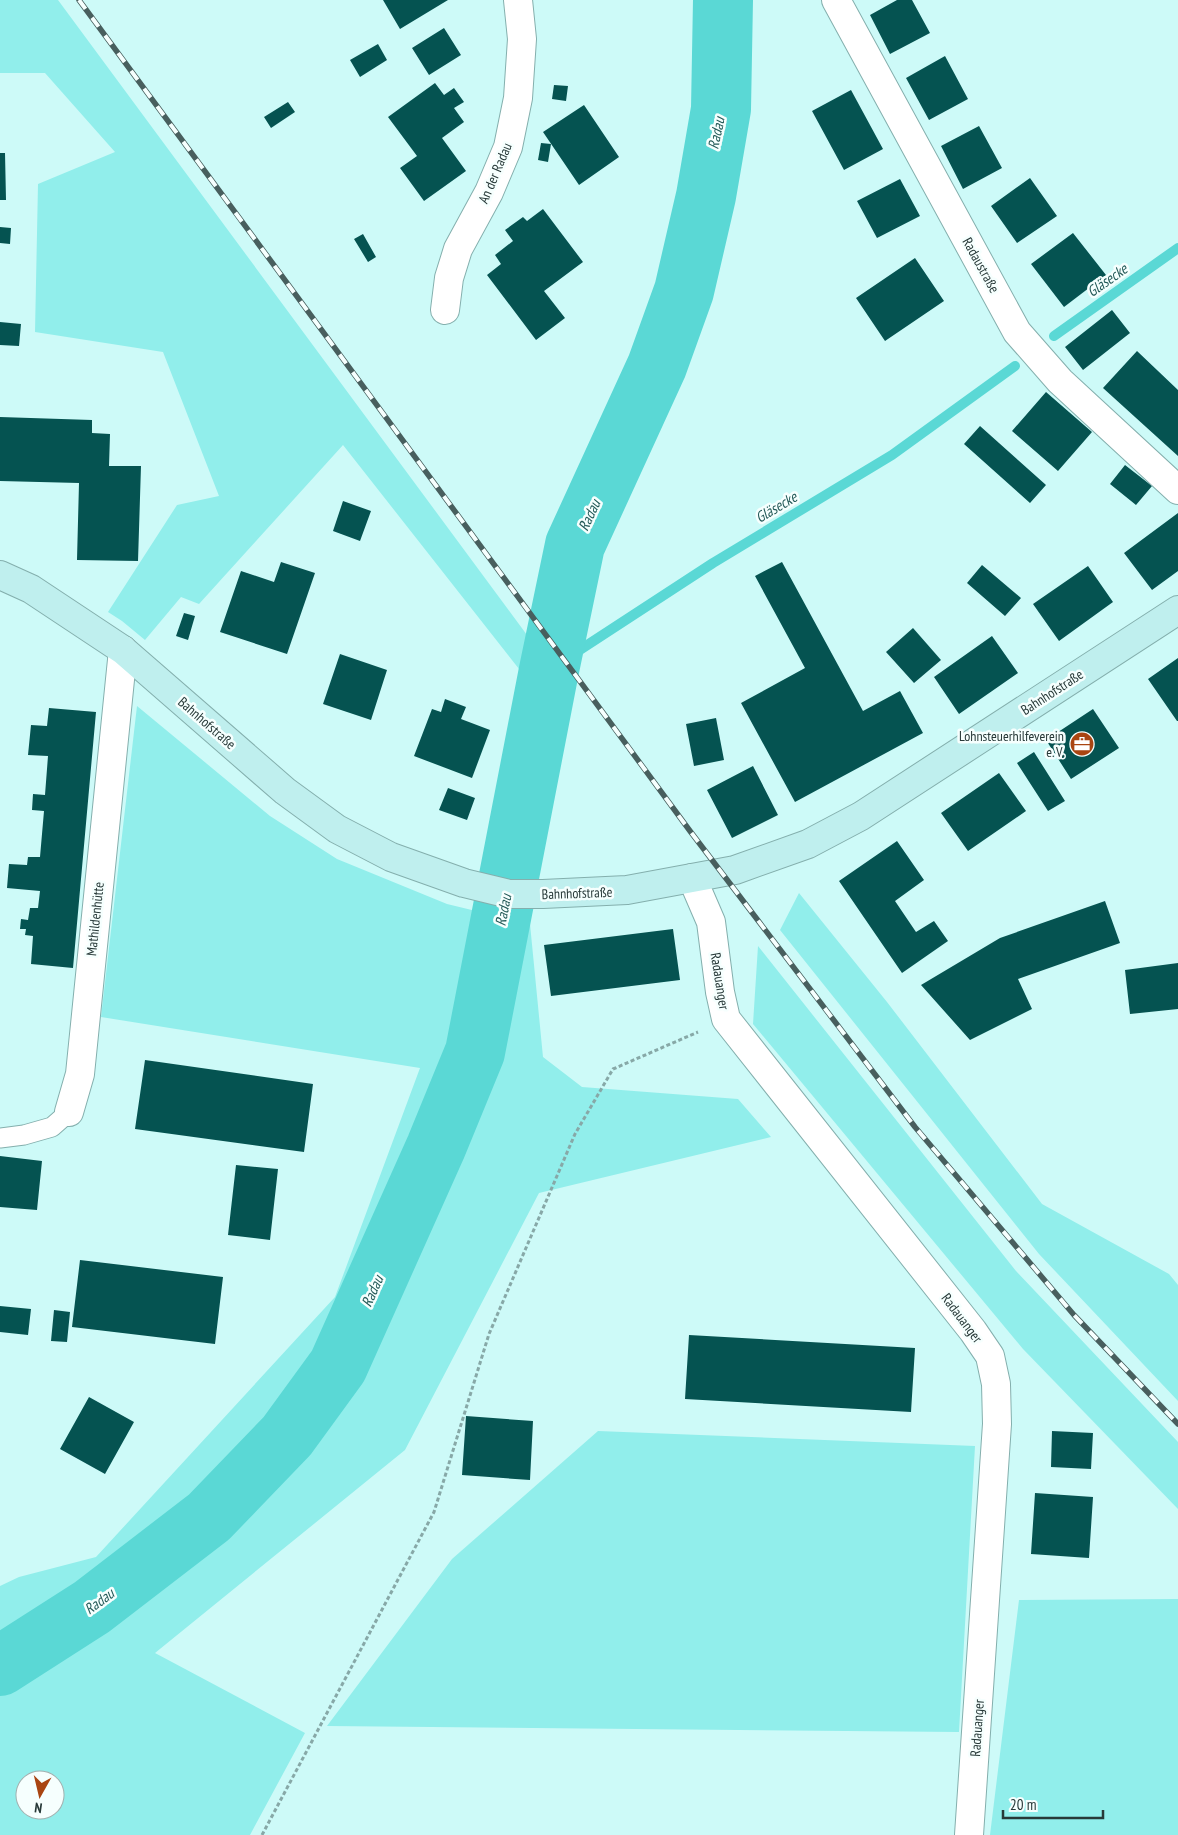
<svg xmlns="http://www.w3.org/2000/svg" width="1178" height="1835" viewBox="0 0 1178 1835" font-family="'PT Sans Narrow',sans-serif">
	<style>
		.green { fill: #91eeeb; fill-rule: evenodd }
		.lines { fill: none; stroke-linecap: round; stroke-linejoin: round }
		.stream { stroke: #5ad8d5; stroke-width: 10 }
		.river { stroke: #5ad8d5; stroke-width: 60 }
		.building { fill: #055351 }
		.lane-casing { stroke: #84afad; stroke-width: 21 }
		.street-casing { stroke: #84afad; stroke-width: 30 }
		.secondary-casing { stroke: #84afad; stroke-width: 30 }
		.path { stroke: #87a8a7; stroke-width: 3; stroke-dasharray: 4 2.5; stroke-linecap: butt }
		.lane { stroke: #fff; stroke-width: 19 }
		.street { stroke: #fff; stroke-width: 28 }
		.secondary { stroke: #bfefee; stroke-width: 28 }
		.rail-casing { stroke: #485f5e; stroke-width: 5.5 }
		.rail { stroke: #f6fffe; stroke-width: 4; stroke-dasharray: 11; stroke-linecap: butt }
		.labels { text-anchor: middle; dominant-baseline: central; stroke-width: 5; stroke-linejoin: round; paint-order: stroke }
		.street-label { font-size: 14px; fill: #273938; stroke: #f6fffe }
		.poi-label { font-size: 14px; fill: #273938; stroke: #f6fffe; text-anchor: end }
		.water-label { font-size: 15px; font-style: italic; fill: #245a58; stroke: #f6fffe }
	</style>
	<rect width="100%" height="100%" fill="#cdfaf8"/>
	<path class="green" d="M0 0H58L541 654 534 688 343 445 199 604 181 597 145 640 122 621 108 612 177 505 219 496 163 352 35 332 38 184 115 152 45 73H0Z
		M137 706 270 816 337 859 447 904 530 924 543 1057 582 1087 738 1099 771 1137 539 1193 405 1450 155 1653 305 1733 250 1835H0V1586L19 1577 96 1557 335 1297 420 1068 101 1017ZM25 1780H55V1810H25Z
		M799 893 887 1002 1042 1204 1169 1274 1178 1285V1401L1039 1254 780 930Z
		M758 946 1016 1271 1178 1442V1509L1023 1349 753 1024Z
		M598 1431 975 1446 959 1732 327 1726 452 1559Z
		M1178 1599V1835H990L1019 1600Z"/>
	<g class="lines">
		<path class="stream" d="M1054 336 1178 248
			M549 670 713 563 892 455 1015 366"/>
		<path class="river" d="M0 1666 92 1607 209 1517 287 1436 338 1366 436 1147 475 1052 549 670 575 545 657 366 684 291 706 196 721 109 723 0"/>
	</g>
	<path class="building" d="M383 0H448L400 29Z
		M897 0H912L930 33 890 54 870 15Z
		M444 28 461 55 429 75 412 48Z
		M378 44 387 60 360 77 350 60Z
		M945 56 968 99 929 120 906 78Z
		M435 83 444 95 454 88 464 102 454 108 464 122 442 138 466 171 424 201 400 168 417 156 388 117Z
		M554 85 568 86 566 101 552 99Z
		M851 90 883 149 844 170 812 111Z
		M288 102 295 112 271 128 264 117Z
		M584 105 619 157 579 185 543 132Z
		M979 126 1002 168 963 189 941 146Z
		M541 143 551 144 548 162 538 160Z
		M0 153H5L6 200H0Z
		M1030 178 1057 216 1017 243 991 206Z
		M900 179 920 216 877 238 857 201Z
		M543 209 583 262 544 291 565 318 536 340 487 275 501 264 495 255 513 241 505 230 523 217 527 221Z
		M0 227 11 228 10 244 0 243Z
		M1073 233 1106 275 1064 307 1031 264Z
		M363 234 376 257 368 262 354 239Z
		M915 258 944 301 885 341 856 298Z
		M1112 310 1130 333 1083 370 1065 347Z
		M0 322 21 324 19 346 0 345Z
		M1137 351 1178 390V456L1103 388Z
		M1046 392 1092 432 1058 471 1012 431Z
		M0 417 92 420V433L110 434 109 466H141L138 561 77 560 79 483 0 481Z
		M980 426 1046 485 1030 503 964 444Z
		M1125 465 1152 486 1136 505 1110 484Z
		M343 501 371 511 360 541 333 531Z
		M1178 513V571L1152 590 1124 553Z
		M281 562 315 573 287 654 220 632 241 571 274 582Z
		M782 562 863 711 900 691 923 733 795 802 741 703 805 668 755 576Z
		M982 565 1021 598 1005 616 967 583Z
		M1088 566 1113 602 1059 641 1033 604Z
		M184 613 195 616 188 640 176 636Z
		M913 628 941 660 914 683 886 652Z
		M992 636 1018 673 959 714 934 677Z
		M340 654 387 670 371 720 323 704Z
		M1178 658V721H1177L1148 679Z
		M445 699 466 707 461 719 490 730 472 778 414 756 432 709 441 712Z
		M49 708 96 712 73 968 31 964 33 936 25 935 26 929H20L21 919 28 920 30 908H38L40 891 7 888 9 864 27 865 28 857H40L44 811 32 810 33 794 45 795 48 756 28 755 31 725 47 726Z
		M1093 709 1119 748 1071 779 1046 740Z
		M716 718 724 760 694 766 686 724Z
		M1034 752 1065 801 1048 811 1017 763Z
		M753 766 778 815 732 838 707 790Z
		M999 773 1026 811 968 851 941 813Z
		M448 788 475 798 467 820 439 810Z
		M897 841 924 880 895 901 916 932 934 921 948 941 902 973 839 881Z
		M1105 901 1120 943 1018 979 1032 1009 970 1040 921 985 1000 938Z
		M673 929 680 980 551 996 544 945Z
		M1178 963V1009L1130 1014 1125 970Z
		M145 1060 313 1084 304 1152 135 1129Z
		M0 1156 42 1161 37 1210 0 1207Z
		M236 1165 278 1169 270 1240 228 1235Z
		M80 1260 223 1277 215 1344 72 1327Z
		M0 1306 31 1309 28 1335 0 1332Z
		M54 1310 70 1312 67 1342 51 1341Z
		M689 1335 915 1348 911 1412 685 1399Z
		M89 1397 134 1422 105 1474 60 1449Z
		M466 1416 533 1421 530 1480 462 1475Z
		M1052 1431 1093 1433 1091 1469 1051 1467Z
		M1035 1493 1093 1497 1089 1558 1031 1554Z"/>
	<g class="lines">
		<defs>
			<path id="lane" d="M0 1138 24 1135 52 1127 69 1112"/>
			<path id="street" d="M836 0 1017 332 1060 381 1178 490
				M445 310 449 278 458 249 489 192 508 147 518 98 522 39 518 0
				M692 878 711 922 720 992 726 1019 973 1331 990 1356 996 1384 997 1424 969 1835
				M69 1112 80 1074 123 650"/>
			<path id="secondary" d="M0 575 31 589 123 650 285 791 337 829 391 857 464 883 509 894H543L627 890 735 870 808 844 861 816 1178 610"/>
		</defs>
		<use href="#lane" class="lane-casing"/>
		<use href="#street" class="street-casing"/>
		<use href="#secondary" class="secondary-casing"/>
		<path class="path" d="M262 1835 434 1512 489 1334 575 1134 613 1069 698 1032"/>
		<use href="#lane" class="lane"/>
		<use href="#street" class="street"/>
		<use href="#secondary" class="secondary"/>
		<defs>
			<path id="rail" d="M79 0 690 831 915 1127 1074 1315 1178 1424"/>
		</defs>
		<use href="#rail" class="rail-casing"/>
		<use href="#rail" class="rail"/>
	</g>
	<defs>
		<symbol id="office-disc" viewBox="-11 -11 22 22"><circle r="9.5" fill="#a94512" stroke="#f6fffe"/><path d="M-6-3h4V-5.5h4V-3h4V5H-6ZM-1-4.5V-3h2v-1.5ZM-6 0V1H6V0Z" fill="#fff"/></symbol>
	</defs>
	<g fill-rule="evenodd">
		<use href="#office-disc" x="1068" y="730" width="28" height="28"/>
	</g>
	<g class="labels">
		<g class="street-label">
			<text transform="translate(495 173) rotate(-67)">An der Radau</text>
			<text transform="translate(981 265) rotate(61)">Radaustraße</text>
			<text transform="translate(1052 692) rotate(-33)">Bahnhofstraße</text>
			<text transform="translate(207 723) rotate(41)">Bahnhofstraße</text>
			<text transform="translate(577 893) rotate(-2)">Bahnhofstraße</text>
			<text transform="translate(95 919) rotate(-84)">Mathildenhütte</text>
			<text transform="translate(720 981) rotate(81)">Radauanger</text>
			<text transform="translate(962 1318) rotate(53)">Radauanger</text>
			<text transform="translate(977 1728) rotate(-86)">Radauanger</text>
		</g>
		<g class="poi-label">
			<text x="1064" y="736">Lohnsteuerhilfeverein<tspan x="1064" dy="16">e. V.</tspan></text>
		</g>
		<g class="water-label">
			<text transform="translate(716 133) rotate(-78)">Radau</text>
			<text transform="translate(1107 280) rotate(-35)">Gläsecke</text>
			<text transform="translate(776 507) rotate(-31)">Gläsecke</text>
			<text transform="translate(589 515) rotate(-65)">Radau</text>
			<text transform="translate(503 910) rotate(-79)">Radau</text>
			<text transform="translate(372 1291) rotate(-66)">Radau</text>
			<text transform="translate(99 1601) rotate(-36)">Radau</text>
		</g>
	</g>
	<g transform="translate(40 1795) rotate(188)"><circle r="24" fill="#f6fffe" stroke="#a3b0af"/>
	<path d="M0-4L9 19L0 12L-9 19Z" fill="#a94512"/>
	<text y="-8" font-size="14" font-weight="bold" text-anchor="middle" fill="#273938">N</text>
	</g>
	<path d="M1003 1810v8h100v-8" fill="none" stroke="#273938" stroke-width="2.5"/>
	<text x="1010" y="1810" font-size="15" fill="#273938" stroke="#f6fffe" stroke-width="4" paint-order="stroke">20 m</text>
</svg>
